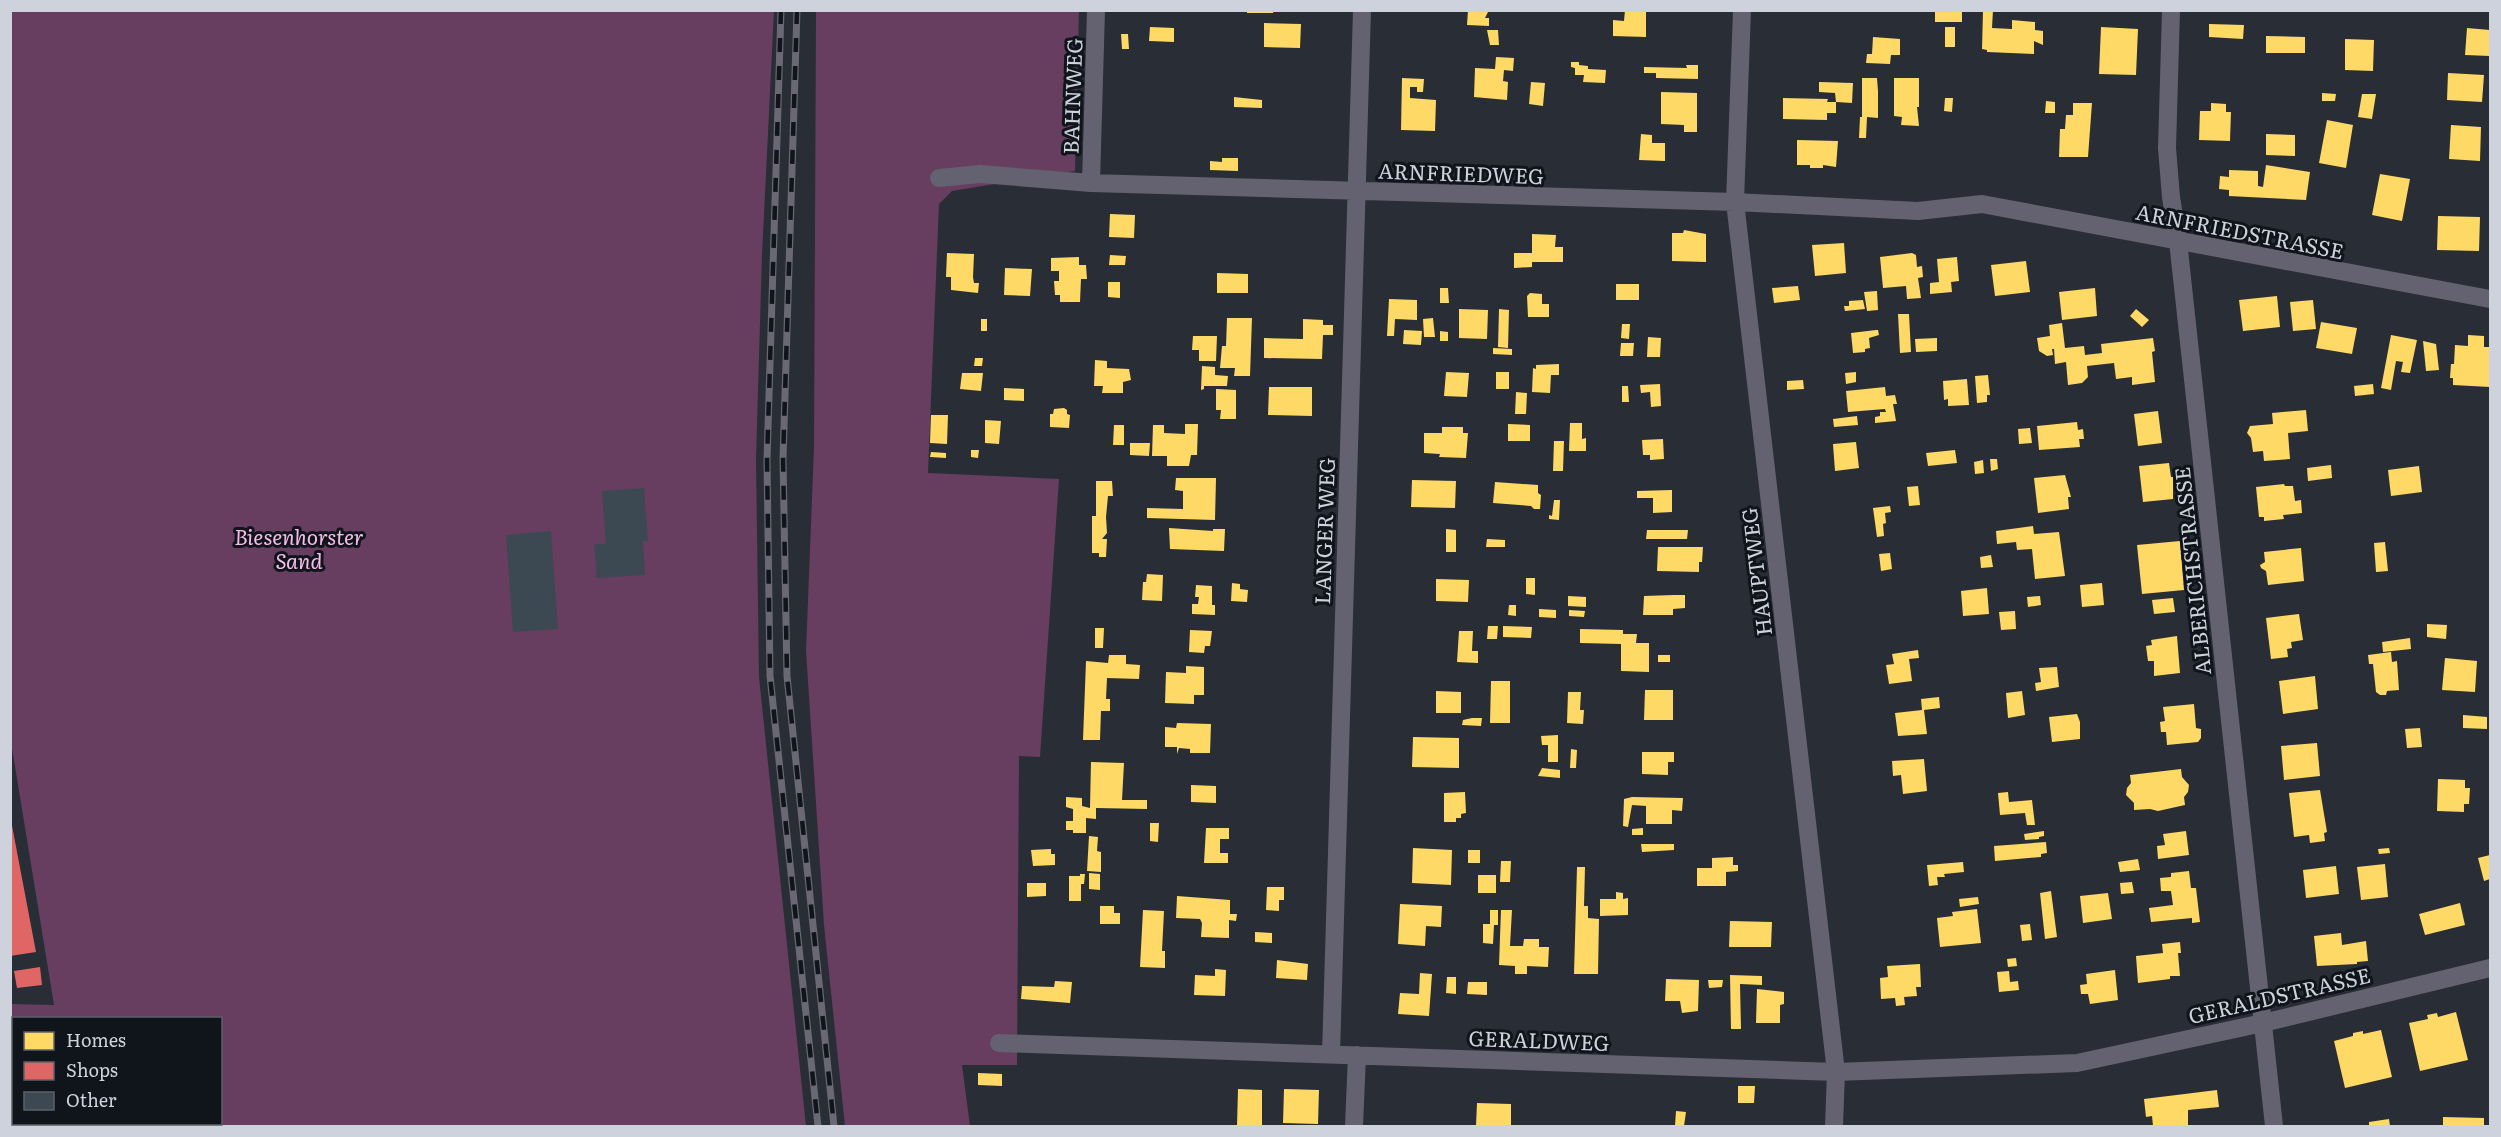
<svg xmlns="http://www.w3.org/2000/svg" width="2501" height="1137" viewBox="0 0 2501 1137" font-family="Literata,serif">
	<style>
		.green { fill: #673d60; fill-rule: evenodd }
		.homes { fill: #ffd966 }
		.shops { fill: #e06666 }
		.building { fill: #3d4952 }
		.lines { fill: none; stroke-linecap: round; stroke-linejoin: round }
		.street { stroke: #646170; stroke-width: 18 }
		.rail-casing { stroke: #696873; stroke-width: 7 }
		.rail { stroke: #10141b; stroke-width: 4.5; stroke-dasharray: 14; stroke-linecap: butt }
		.labels { text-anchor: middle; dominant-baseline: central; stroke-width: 6; stroke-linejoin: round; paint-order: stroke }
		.street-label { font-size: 21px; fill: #cdd2dd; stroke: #10141b }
		.park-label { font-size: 21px; font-style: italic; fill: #f9bdeb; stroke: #10141b }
	</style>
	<rect width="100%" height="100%" fill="#292d35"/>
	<path class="green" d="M10 11H774L762 255 756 459 759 677 806 1126H11V1004L54 1005 11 742ZM14 1018H220V1124H14Z
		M816 11H1079L1075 171 952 191 939 204 928 473 1059 479 1040 757 1019 756 1017 1065H962L970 1126H845L824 925 806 651 814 447Z"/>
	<path class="homes" d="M1247 10H1274L1273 13H1247Z
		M1468 10H1489L1485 18H1489V26L1467 25Z
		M1625 10H1646V37L1613 36V20L1624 21Z
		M1935 10H1962V22H1935Z
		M1983 10H1993L1992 28 2012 29V20L2035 22V30L2043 31V45L2034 41V54L1987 52V50L1982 49Z
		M1264 23 1301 24 1300 48 1264 47Z
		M2209 24 2244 25 2243 39 2209 37Z
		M1150 27 1174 28V42L1149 41Z
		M1945 27H1955V47H1945Z
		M2101 27 2138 29 2136 75 2099 74Z
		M2467 28 2490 30V56L2465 55Z
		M1487 30H1498L1499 45H1490Z
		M1121 34H1128L1129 49H1122Z
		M2266 36 2305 37V53H2266Z
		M1873 37 1900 39V55H1891L1890 64 1866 63 1867 54H1872Z
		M2345 39 2374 40 2373 71 2345 70Z
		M1496 57 1514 58 1513 71 1504 70 1503 81 1508 82 1507 100 1474 97 1475 68 1495 69Z
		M1571 62H1579V65L1588 66V69L1606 70 1605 83 1583 82 1584 75H1575V68L1571 67Z
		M1686 65H1698V79L1656 78V73H1644V67L1687 68Z
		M2448 73 2484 75 2482 102 2447 100Z
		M1402 78 1424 79 1423 92H1417V87H1410V98L1436 100 1435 131 1401 130Z
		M1862 78H1877L1878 91V118L1867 117 1866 138H1859L1860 117H1862Z
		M1894 78H1919V107H1917L1919 126 1901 125 1902 117 1894 116Z
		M1531 82 1545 83 1543 106 1529 104Z
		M1819 82 1853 83 1852 103 1836 102V113H1827V120L1783 119V98L1828 99 1827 102H1836L1835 93 1819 92Z
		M1661 92 1697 93V132H1684V125L1661 124Z
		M2322 93 2336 94 2335 101H2322Z
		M2362 94H2376L2372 119 2358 117Z
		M1234 97 1262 100V108L1234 107Z
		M1945 98H1953L1952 112 1944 111Z
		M2046 101 2055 102V113H2045Z
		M2073 103H2092L2088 157H2059L2060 129H2065L2066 115H2073Z
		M2211 103 2226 104V112H2231L2230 141 2199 140 2200 111H2211Z
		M2327 120 2353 125 2346 168 2319 163Z
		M2451 125 2481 127 2480 161 2449 159Z
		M1641 134 1652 135V143H1665V161L1639 160Z
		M2266 134 2295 135V156L2266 155Z
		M1797 140 1838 141 1836 167 1823 165V168H1810V165H1797Z
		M1222 158H1238V171L1210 170V161L1222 162Z
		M2266 165 2310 172 2306 200 2229 196V190L2219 189 2220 176 2229 177V170L2258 171V186L2263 187Z
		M2380 174 2410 179 2402 221 2372 215Z
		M1110 214 1135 215 1134 238 1109 237Z
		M2438 216 2480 217 2479 251 2437 250Z
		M1684 230 1706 234V262L1672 261V233H1683Z
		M1532 234 1556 235 1555 247H1563V262H1532V267L1514 268V253H1532Z
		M1844 243 1846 273 1815 276 1812 245Z
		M947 253 974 254 973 277 974 283H979L978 293 951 290V277H946Z
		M1912 253 1916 255 1917 267 1922 266 1923 277 1918 278 1921 298 1907 299 1906 286 1883 288 1880 257Z
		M1110 255 1126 256 1125 265H1109Z
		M1079 257V265H1086L1087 279H1081L1080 302H1060V295H1055L1054 281H1059V271H1051V258Z
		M1957 257 1959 281 1951 282 1952 292 1930 294V283L1939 282 1937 259Z
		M2026 261 2030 292 1995 296 1991 265Z
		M1005 268 1032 269 1030 296 1004 295Z
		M1217 273 1248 274V293H1217Z
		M1108 282H1120V298L1108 297Z
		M1616 284H1639V300H1616Z
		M1798 286 1800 300 1774 303 1772 288Z
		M1440 288H1448L1449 303H1440Z
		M2095 288 2097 316 2062 320 2059 292Z
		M1877 291 1878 310 1867 311 1864 292Z
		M1530 293 1542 294V304H1549V317H1528L1527 296Z
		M2277 296 2280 327 2243 331 2239 300Z
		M1389 299 1417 300V320L1395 319 1394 336H1387Z
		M1863 300 1865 309 1845 311 1844 306H1849V301Z
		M2313 300 2316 329 2293 331 2290 302Z
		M1459 309 1488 310 1487 339 1459 338Z
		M1499 309 1509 310 1508 348 1498 347Z
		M2136 309 2149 320 2142 327 2130 316Z
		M1898 314H1909L1911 352 1900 353Z
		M1227 318H1252L1250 376H1234L1235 368H1220L1222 346H1226Z
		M1433 318 1435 337H1424L1423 319Z
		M981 319H987V331H981Z
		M1303 319 1323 320V325H1333V335H1323L1322 359 1264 358V338L1303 339Z
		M2321 322 2357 328 2352 354 2316 348Z
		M2062 323 2065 348 2084 346 2085 355 2102 353 2101 344 2153 338 2155 351 2152 352 2155 382 2132 385V377L2116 379 2114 363 2087 366 2088 377 2082 383 2068 385 2066 362 2055 364 2054 349H2052L2053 355 2047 356 2039 351 2037 338 2050 336 2049 325Z
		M1622 324H1630L1629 339 1621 338Z
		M1404 330 1422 331 1421 345 1403 344Z
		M1876 330H1878L1879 335 1869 338 1870 348 1865 349V352L1853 353 1851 333Z
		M1440 331 1448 332V341H1440Z
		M2391 335 2417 340 2410 373 2401 372 2403 362 2396 361 2391 390 2381 388Z
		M2468 335 2484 336V347H2490V387L2453 385V378H2450L2451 364H2454L2455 345 2468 346Z
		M1193 336H1217L1216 361H1199V350H1192Z
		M1648 337 1661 338 1660 357H1647Z
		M1937 338V351L1916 352 1915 339Z
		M2423 341 2436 344 2439 370 2426 371Z
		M1621 343H1634L1633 356H1620Z
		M1493 348 1512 349V355L1493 354Z
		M975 358H983L982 366H974Z
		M1095 360 1107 361V368L1129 369 1131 380 1123 382V393H1102L1103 386H1094Z
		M1559 364V375H1551L1550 393 1532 392 1533 368 1536 369V365Z
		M1202 366 1215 367V375L1228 376 1227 386H1204V389L1201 390Z
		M1446 372 1469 373 1467 397 1444 396Z
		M1496 372H1509V389H1496Z
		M1856 372V382L1846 384 1845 373Z
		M962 373H983L981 391 960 389Z
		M1988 375 1990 395H1987V402L1977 403 1975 376Z
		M1967 379 1969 405 1948 406V399L1944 400 1943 381Z
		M1803 380 1804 389 1787 390V381Z
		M1660 384 1661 406 1651 407 1650 392 1641 393 1640 385Z
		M2373 384 2374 394 2355 396 2354 386Z
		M1622 386H1628L1629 402H1622Z
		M1269 387H1312V416L1268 415Z
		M1885 387 1886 396 1895 395 1897 404H1893L1896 421 1875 423V417L1880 416V412H1886L1885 409 1848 412 1846 391Z
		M1004 388 1024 389V401L1004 400Z
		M1216 389 1236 390V419H1220L1221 410H1216Z
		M1516 392 1527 393 1526 414H1515Z
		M1064 408 1067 410V414L1070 415 1069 428 1050 427V414H1053L1054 409Z
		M2306 410 2308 431 2288 433 2290 459 2264 461 2263 451 2253 452 2251 438 2247 433 2250 426 2273 424 2272 413Z
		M2158 411 2162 443 2138 446 2134 414Z
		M931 415H948L947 444 930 443Z
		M1857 416 1858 425 1834 427 1833 419Z
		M985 420 1001 421 999 444 985 443Z
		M2077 422 2078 430 2083 429 2084 439H2079L2080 447 2039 450 2037 426Z
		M1570 423H1582V439L1586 438V451H1569Z
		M1185 424H1198L1197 455H1191L1189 466H1167V456H1152L1153 425H1164V433L1185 434Z
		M1508 424 1530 425V441H1508Z
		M1114 425H1124V445H1113Z
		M1442 427H1463V433H1468L1466 458 1439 457 1440 454 1424 453V433H1442Z
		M2030 428 2032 443 2019 444 2018 429Z
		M1663 439 1664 459 1650 460V455H1643L1642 440Z
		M1554 441H1564L1563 471H1553Z
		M1856 442 1859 468 1835 471 1833 444Z
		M1130 443H1150L1149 456 1130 455Z
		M971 450H979L978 458 971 457Z
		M1955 450 1957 463 1928 466 1926 453Z
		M931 452 946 453V458L930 457Z
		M1990 459H1997L1998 469 1991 471Z
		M1983 460 1984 473 1975 474 1974 462Z
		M2169 463 2171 477H2173V499L2143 502 2139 466Z
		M2331 465 2332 478 2308 481 2307 468Z
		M2419 466 2422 492 2391 496 2388 470Z
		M2065 475 2071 497H2068L2069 509 2038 513 2034 478Z
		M1176 478H1216L1215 520 1147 518V508L1183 509V491L1175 490Z
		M1412 480 1456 481 1455 508 1411 507Z
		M1096 481H1112L1113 496H1108L1106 517 1107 533 1102 539H1107L1106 557H1099V553H1092V516H1096Z
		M1495 482 1538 485V493L1541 495 1540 509H1534L1531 506 1493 503Z
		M2284 484 2285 486H2293L2295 501 2301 500 2302 513 2283 515 2284 519 2264 521V517H2259L2256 487Z
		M1918 486 1920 505 1909 506 1907 487Z
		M1672 490V512L1653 513V498H1637V491Z
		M1554 500H1560L1559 520 1549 519V515L1552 516Z
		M1890 506 1891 512 1885 513 1886 523 1883 524 1884 536 1877 537 1873 508Z
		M2033 526 2034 534 2059 532 2065 576 2035 579 2032 549 2017 550 2016 542 1997 544 1996 531Z
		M1169 528 1213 531V529H1225L1224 551 1170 549Z
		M1446 529 1456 530V552H1446Z
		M1647 530H1688L1687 539H1646Z
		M1487 539 1505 540V547H1486Z
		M2180 541 2184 590 2142 594 2137 545Z
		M2385 542 2388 571 2376 572 2374 543Z
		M1658 547H1703L1702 562H1699V572L1657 571Z
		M2301 548 2304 581 2268 585 2266 571 2261 568 2260 565 2265 562 2264 552Z
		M1890 553 1892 569 1881 571 1879 554Z
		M1991 555 1993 567 1981 568 1980 557Z
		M1147 574 1163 575 1162 601 1142 600 1143 582H1146Z
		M1526 578H1535V595L1526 594Z
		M1436 579 1469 580 1468 602 1436 601Z
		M1232 583 1240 584V589L1248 590 1247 602 1231 601Z
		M2102 583 2104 605 2082 607 2080 585Z
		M1196 585 1212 586V605H1215V615L1192 614V604H1198L1199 597H1195Z
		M1987 588 1989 614 1963 616 1961 591Z
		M1674 595H1685V608L1673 609V615H1643L1644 596Z
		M1568 596 1586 597V607L1568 606Z
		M2040 596 2041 605 2028 607 2027 597Z
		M2173 598 2175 612 2154 614 2152 600Z
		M1509 605H1516V616L1508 615Z
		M1539 609 1556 610V618L1539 617Z
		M1569 610 1585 611 1584 617 1569 616Z
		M2015 611 2016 629 2001 630 1999 612Z
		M2299 614 2303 640 2291 642 2292 648 2287 649 2288 657 2271 659 2266 618Z
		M2427 624 2447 625 2446 639 2427 637Z
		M1488 626H1498L1497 639H1487Z
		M1503 626 1532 627 1531 638 1503 637Z
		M1095 628H1104L1103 648H1095Z
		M1580 629 1623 630V634H1637L1636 643H1649V672L1621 671V644L1580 643Z
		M1190 630 1212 631 1210 646H1205L1204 653 1189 652Z
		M1459 631H1473L1472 651H1478V663L1457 662Z
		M2177 636 2180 673 2154 676V661H2148L2146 646 2152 645 2151 640Z
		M2410 638 2411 649 2383 652 2382 642Z
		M1918 650 1919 658 1909 659 1912 681 1889 684 1886 665 1894 664 1892 654Z
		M2391 652 2392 662 2397 661 2399 690 2387 691 2386 695H2380L2376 692 2373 664H2369L2368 655Z
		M1109 655H1126V664L1140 665 1139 679 1107 678 1106 699H1110V711H1101L1100 740H1083L1086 661 1108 663Z
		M1658 655H1670V662H1658Z
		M2445 658 2477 661 2475 692 2442 690Z
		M1186 666 1204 667V695H1194V704L1165 703 1166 672 1186 673Z
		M2057 667 2059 687 2036 691 2035 683 2041 682 2039 668Z
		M2315 676 2318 709 2283 714 2279 681Z
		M1491 681H1510V723H1490Z
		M1645 690H1673V720H1644Z
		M1436 691 1461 692V713H1436Z
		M2022 691 2025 715 2008 718 2006 693Z
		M1568 692H1581L1580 710H1584L1583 724 1567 723Z
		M1939 697 1940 708 1924 710 1927 734 1898 736 1895 713 1922 710 1921 699Z
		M2194 704 2196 728 2201 729V738L2198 742 2167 745 2166 732H2161L2160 722 2165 721 2163 707Z
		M2077 714 2080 722V739L2052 742 2049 717Z
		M2463 715 2487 717V729L2463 728Z
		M1472 718H1482L1481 726 1462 725 1463 720Z
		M1177 723 1211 724 1210 753H1190V749L1179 748 1177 754V747H1165V727L1176 728Z
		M2420 728 2422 747 2407 748 2405 729Z
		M1558 735V762H1548V745H1542L1541 736Z
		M1413 737 1459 738V768L1412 767Z
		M2317 743 2320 776 2284 780 2281 746Z
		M1571 749 1577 750 1576 768H1570Z
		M1642 752H1674V762H1668V775L1642 774Z
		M1924 759 1927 791 1903 794 1901 775 1893 776 1892 761Z
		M1091 762 1124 763 1122 800H1147V809L1096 808V819L1086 818V833H1073V830H1066V821H1073V809L1066 807V797L1082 798V806L1090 808Z
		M1542 768 1560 770V778L1538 776Z
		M2181 769 2182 777 2189 785 2188 792 2184 797 2185 805 2158 811 2150 809 2134 810V803L2126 795 2127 788 2131 783 2130 775Z
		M2438 779 2465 780V788H2470L2469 804H2464V812L2437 811Z
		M1191 785 1216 786V803L1191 802Z
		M2320 790 2327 832 2324 833 2325 841 2310 843 2309 835 2294 837 2289 793Z
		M1465 792 1466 813 1461 814V818H1456V822H1444V793Z
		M2008 792 2009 802 2032 800 2035 825H2027L2025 813 2000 815 1998 793Z
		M1632 797 1683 798 1682 811 1672 810V824H1646V806L1632 805 1628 827 1623 826 1624 799Z
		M1150 823H1159L1158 842 1150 841Z
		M1206 828H1229V839H1220V853H1228V863H1204Z
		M1643 828V835H1632V829Z
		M2044 831V836L2039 837V839L2025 840 2024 834Z
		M2186 831 2189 855 2158 859 2157 846 2165 845 2163 834Z
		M1089 836 1098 837 1097 851 1101 852V872L1087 871Z
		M2046 842 2047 853 2041 854V857L1995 861 1994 846Z
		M1641 844H1674V850L1642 852Z
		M1413 848 1452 850 1451 885 1412 883Z
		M2389 848 2390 853 2379 854 2378 849Z
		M1051 849V854H1055V865L1033 866 1031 850Z
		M1468 850H1480V863H1468Z
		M2490 855V879L2484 881 2478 858Z
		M1733 857V865H1738V871L1726 872V886H1697V868H1712V858Z
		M2138 859 2140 870 2120 872 2118 862Z
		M1501 861H1511L1510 882H1500Z
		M1963 862 1964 872 1944 874 1945 877H1937L1938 885 1929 886 1927 865Z
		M2385 864 2388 897 2361 900 2357 867Z
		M2336 866 2339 894 2306 898 2303 870Z
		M1577 867H1585L1584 906H1588V918L1599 919 1598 974H1574Z
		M2189 871 2191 888H2196L2200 922 2192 923V918L2151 922 2149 908 2173 905 2171 891H2161L2160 878 2171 877V873Z
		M1089 873 1100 874V890L1089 889Z
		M1080 874H1085L1084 884H1081V901H1069V876H1080Z
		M1478 875H1496V893H1478Z
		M2132 882 2134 893 2121 894 2120 883Z
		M1027 883H1046V896L1027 897Z
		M1267 887H1284V900H1279V911L1266 910Z
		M2051 891 2057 937 2045 939 2040 893Z
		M1616 892 1623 893V899L1628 898V915L1600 916V899H1616Z
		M2108 893 2112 919 2083 923 2080 896Z
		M1177 896 1230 900V914H1237L1236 921 1229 920V938L1201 937 1202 923 1200 919 1176 918Z
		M1978 897 1979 904 1960 907 1959 899Z
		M2460 903 2465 925 2425 935 2419 914Z
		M1400 904 1442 906 1441 927 1426 926 1425 946 1398 944Z
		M1100 906H1114V913H1120V924H1100Z
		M1977 909 1981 943 1940 947 1937 918 1953 916 1952 912Z
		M1143 910 1164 911 1162 951H1165V968L1140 967Z
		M1490 910H1498V925H1494L1493 944 1483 943V924H1490Z
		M1501 910H1512L1510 946H1523L1524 939H1539V947H1549L1548 967 1527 966V974H1515V966L1499 965Z
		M1730 921 1772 922 1771 947H1729Z
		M2030 924 2032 940 2022 941 2020 925Z
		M1255 932 1272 933V943L1255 942Z
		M2341 933 2342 945 2366 941 2368 961 2357 962V964L2317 966 2314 936Z
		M2180 942 2181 953H2178L2180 976H2170V979L2138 983 2136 956 2163 953 2162 944Z
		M2016 958 2017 966 2008 967 2007 959Z
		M1277 960 1308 964 1307 980 1276 978Z
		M1920 964 1921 987H1916L1917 996 1904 997 1905 1005 1896 1006 1895 998 1881 999 1880 978 1888 977 1887 966Z
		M1215 969 1226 970 1225 996 1194 995 1195 975 1215 976Z
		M2115 970 2118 1000 2090 1004 2088 994H2081L2080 985 2087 984 2086 974Z
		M2009 971 2010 982 2018 981 2019 990 1999 992 1997 972Z
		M1420 973 1432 974 1429 1016 1398 1014 1400 993 1419 994Z
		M1730 975 1762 976V985L1740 984 1741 1029H1731Z
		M1447 977H1456V994L1446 993Z
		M1666 979 1699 980 1698 1011 1682 1013 1680 1001H1665Z
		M1708 980H1723L1722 987 1709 988Z
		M1055 981 1072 982 1070 1003 1021 999 1022 986 1054 987Z
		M1468 982H1487V995L1467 994Z
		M1757 989 1784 992V1004L1780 1005V1023H1756Z
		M2456 1012 2468 1060 2420 1071 2409 1023 2428 1019 2427 1015 2437 1013 2438 1017Z
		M2381 1030 2392 1077 2345 1088 2334 1041 2353 1036V1033L2363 1031V1034Z
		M978 1073 1002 1074V1086L978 1085Z
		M1738 1086H1755L1754 1103H1738Z
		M1238 1089 1262 1090V1126H1237Z
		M1284 1089 1319 1090 1318 1124 1283 1123Z
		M2217 1090 2219 1107 2188 1110V1126H2153L2152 1116 2146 1117 2144 1099Z
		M1477 1103 1511 1104V1126H1476Z
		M1676 1111 1686 1112 1684 1126H1675Z
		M2443 1117 2484 1118V1126H2443Z
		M2389 1119 2390 1126H2369V1122Z"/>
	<path class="shops" d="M10 815 36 952 10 956Z
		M40 967 42 985 17 988 14 971Z"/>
	<path class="building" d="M644 488 648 541H643L645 575 597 578 594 544H606L602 491Z
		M551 531 558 629 513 632 506 535Z"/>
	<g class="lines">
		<path class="street" d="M1742 10 1735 202 1836 1072 1834 1126
			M2171 10 2167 148 2171 197 2178 241 2274 1126
			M939 178 980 174 1091 183 1735 202 1918 211 1982 204 2490 299
			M1091 183 1096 10
			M999 1043 1836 1072 2077 1063 2263 1023 2490 968
			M1331 1054 1362 10
			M1354 1126 1357 1055"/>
		<defs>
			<path id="rail" d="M781 10 767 460 770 676 818 1126
				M797 10 783 459 787 676 834 1126"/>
		</defs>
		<use href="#rail" class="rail-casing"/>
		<use href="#rail" class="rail"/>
	</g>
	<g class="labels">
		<g class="street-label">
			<text transform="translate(1071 96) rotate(-88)">BAHNWEG</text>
			<text transform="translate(1461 172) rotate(2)">ARNFRIEDWEG</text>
			<text transform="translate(2240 230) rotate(11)">ARNFRIEDSTRASSE</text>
			<text transform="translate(1323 531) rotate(-88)">LANGER WEG</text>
			<text transform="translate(2191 571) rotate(-96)">ALBERICHSTRASSE</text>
			<text transform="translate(1755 572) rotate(-97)">HAUPTWEG</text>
			<text transform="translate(2279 994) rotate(-13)">GERALDSTRASSE</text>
			<text transform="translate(1539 1039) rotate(2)">GERALDWEG</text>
		</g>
		<g class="park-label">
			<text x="299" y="535">Biesenhorster<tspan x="299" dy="24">Sand</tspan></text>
		</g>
	</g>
	<rect width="2501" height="1137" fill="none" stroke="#cdd2dd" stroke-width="24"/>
	<rect x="12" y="1017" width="210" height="108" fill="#10141b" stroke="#5c6069" stroke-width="1.5"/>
	<rect x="24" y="1032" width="30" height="18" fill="#ffd966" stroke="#5c6069" stroke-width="1.5"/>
	<text x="66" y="1047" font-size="18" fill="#cdd2dd">Homes</text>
	<rect x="24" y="1062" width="30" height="18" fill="#e06666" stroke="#5c6069" stroke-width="1.5"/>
	<text x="66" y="1077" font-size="18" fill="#cdd2dd">Shops</text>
	<rect x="24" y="1092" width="30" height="18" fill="#3d4952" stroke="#5c6069" stroke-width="1.5"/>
	<text x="66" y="1107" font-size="18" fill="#cdd2dd">Other</text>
</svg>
